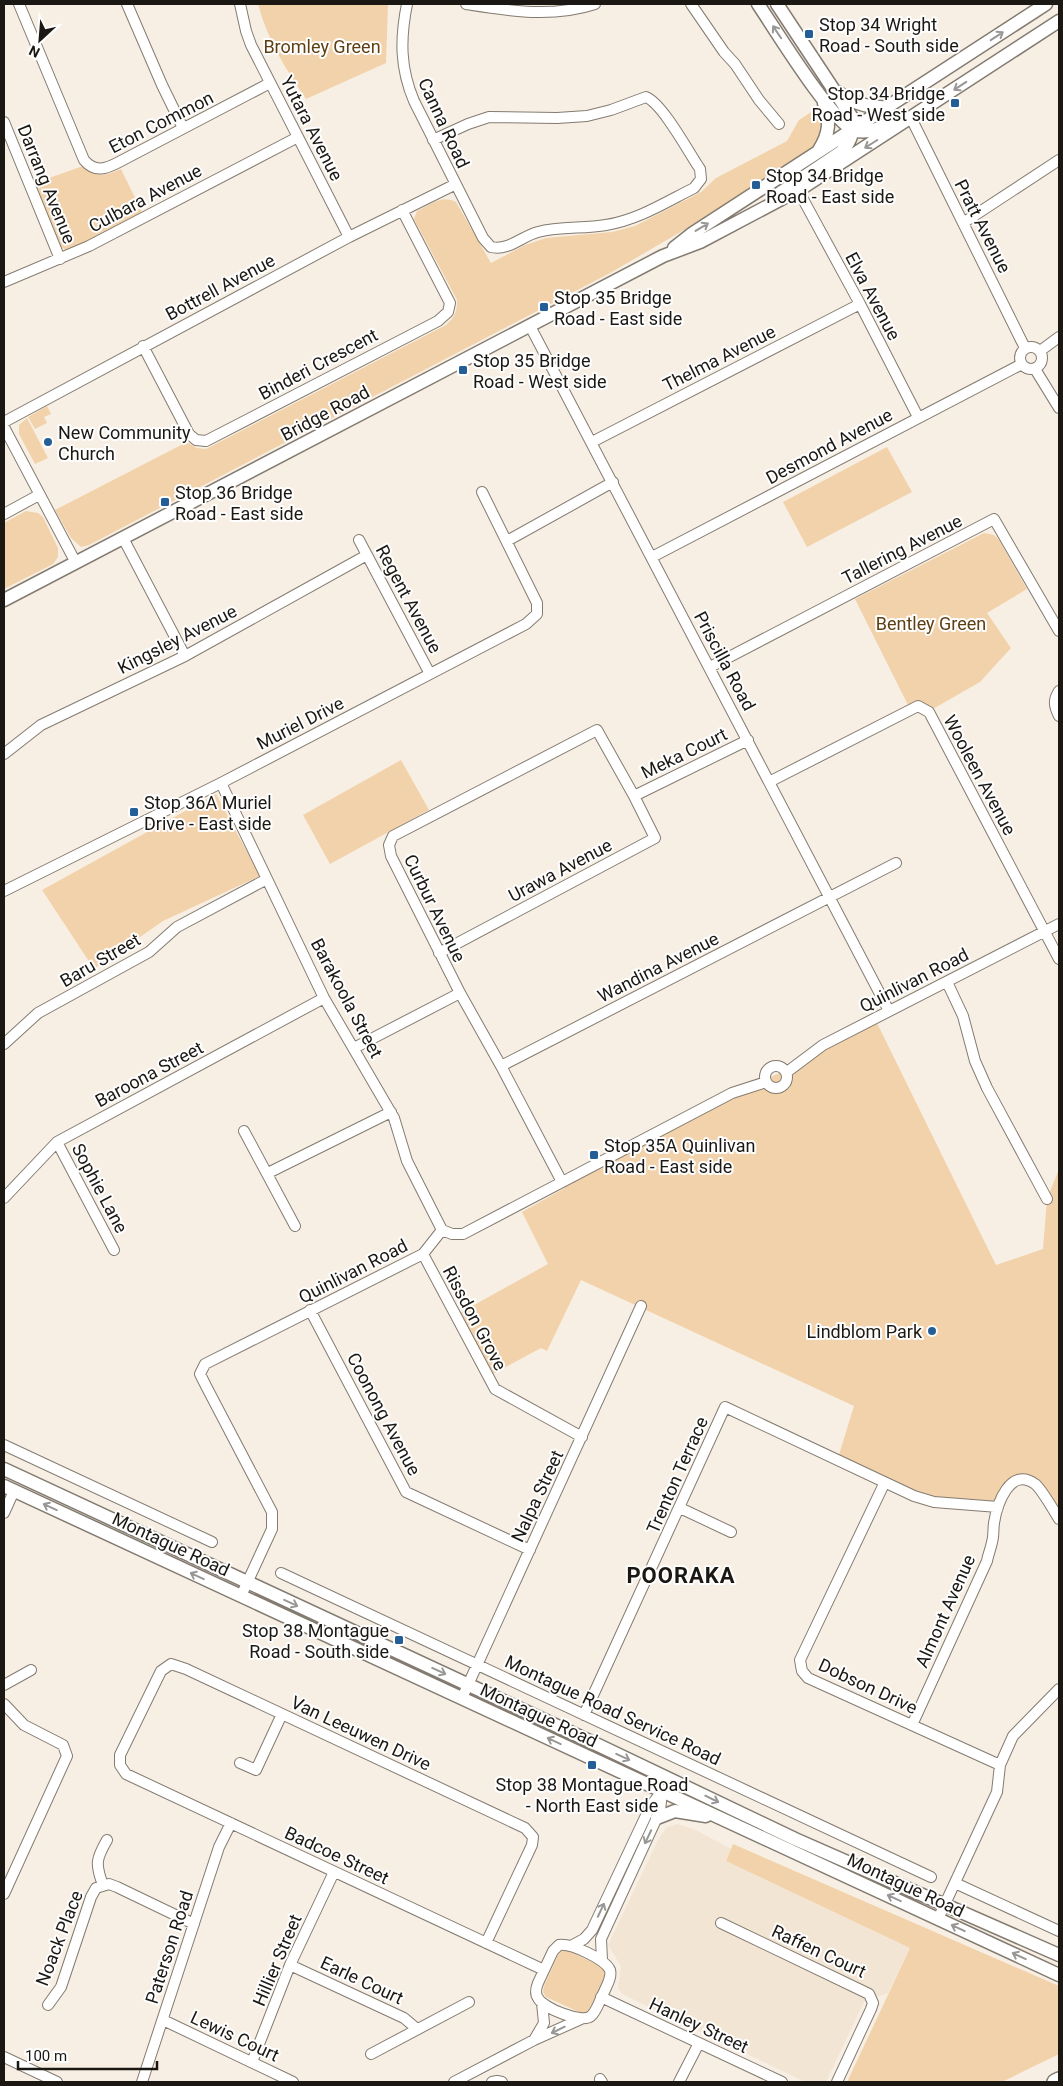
<svg xmlns="http://www.w3.org/2000/svg" width="1063" height="2086" viewBox="0 0 1063 2086" font-family="Roboto,sans-serif">
	<style>
		.built { fill: #f3e5d3 }
		.green { fill: #f2d2aa }
		.lines { fill: none; stroke-linecap: round; stroke-linejoin: round }
		.minor-casing { stroke: #837b70; stroke-width: 12 }
		.major-casing { stroke: #837b70; stroke-width: 15 }
		.highway-casing { stroke: #837b70; stroke-width: 18 }
		.minor { stroke: #fff; stroke-width: 10 }
		.major { stroke: #fff; stroke-width: 12 }
		.highway { stroke: #fff; stroke-width: 15 }
		.oneway { stroke: #989795 }
		.poi-dot { fill: #235f96; stroke: #fefefe; stroke-width: 2 }
		.labels { text-anchor: middle; dominant-baseline: central; stroke-width: 4; stroke-linejoin: round; paint-order: stroke }
		.poi-label { font-size: 18px; fill: #1b1814; stroke: #fefefe; text-anchor: start }
		.park-label { font-size: 18px; fill: #5d3f13; stroke: #fefefe }
		.street-label { font-size: 18px; fill: #1b1814; stroke: #fefefe }
		.district-label { font-size: 22px; font-weight: bold; letter-spacing: 1px; fill: #1b1814; stroke: #fefefe }
	</style>
	<rect width="100%" height="100%" fill="#f8efe4"/>
	<path class="built" d="M677 1824 696 1830 731 1849 726 1861 910 1948 888 1993 864 2002 826 2082H805L622 1994 618 1988 621 1966 608 1945 658 1840 667 1827Z"/>
	<path class="green" d="M258 4H388L386 63 306 99C286 70 267 39 258 4Z
		M820 106C827 124 826 136 812 149L706 217 612 272 89 545 81 547 71 538 55 510 187 442 197 448 206 449 446 325C455 317 457 312 457 300L414 219 417 211C430 205 442 194 456 202L491 263 525 245 546 238 612 232 635 226 701 192 716 178 787 141 799 120Z
		M83 166C95 178 106 176 121 169L143 214 74 250 67 251 61 247 35 183Z
		M47 406 51 414 44 417 47 423 35 429 28 417Z
		M27 418 48 458 35 464 19 434V425Z
		M887 447 912 492 807 547 783 502Z
		M26 511 38 513 43 517 58 548V557L53 564 4 589V523Z
		M984 533 994 535 999 540 1027 589 987 613 1011 648 980 682 931 710 917 704 908 705 855 599Z
		M401 760 429 810 330 864 303 815Z
		M216 794 260 876 163 921 94 969 42 890Z
		M875 1019 996 1265 1043 1249 1047 1199 1059 1169V1519L1030 1481 1006 1490 998 1507 914 1496 837 1461 854 1406 581 1280 547 1351 541 1348 491 1375 458 1314 548 1264 522 1212 565 1188 562 1182 785 1070Z
		M733 1844 1059 1986V2054L1002 2082H847L910 1948 726 1861Z
		M562 1951H569L602 1967 605 1976 590 2010 586 2013H581L546 1997 543 1992 544 1986 558 1955Z"/>
	<g class="lines">
		<defs>
			<path id="minor" d="M19 4 84 160C95 173 106 169 119 162L270 83
				M127 4 162 85 183 128
				M240 4 246 31 251 45 349 237
				M407 4C400 39 400 68 414 101L483 238 491 247C509 251 522 236 538 232 560 226 584 229 606 225 638 220 666 202 694 188L701 179 700 169C689 153 663 104 646 97L611 110 587 116 557 118 489 117 468 124 433 140
				M466 4C510 11 552 18 595 4
				M691 4 724 52 735 64 759 100 779 124
				M911 118 1025 348
				M4 122 60 259
				M798 190 860 304 918 417
				M963 223 1059 160
				M4 282 89 246 298 137
				M530 326 889 1011
				M143 346 189 434 196 440 206 441 438 321 448 312 450 303 402 210
				M1020 358a11 11 0 1 1 22 0a11 11 0 1 1-22 0Z
				M1040 351 1059 337
				M1035 369 1059 408
				M4 422 349 237 454 185
				M4 427 76 563
				M592 442 860 304
				M4 514 39 495
				M123 538 185 656
				M359 540 430 674
				M507 541 613 482
				M652 557 1022 364
				M710 667 994 519 1059 631
				M1059 691C1053 700 1054 706 1059 716
				M4 754 41 725 185 656 367 555
				M769 782 918 706 929 712 1059 959
				M221 783 324 998 394 1118 407 1161 442 1230
				M634 796 748 740
				M4 891 221 783 526 624 537 614V603L482 492
				M439 953 655 838 634 796 597 730 393 836 389 845 391 856 460 993 501 1066 562 1182
				M947 982 963 1016 975 1061 987 1088 1047 1199
				M4 1044 38 1013 149 952 177 927 267 879
				M354 1048 460 993
				M765 1077a11 11 0 1 1 22 0a11 11 0 1 1-22 0Z
				M501 1066 896 863
				M787 1072 823 1045 1059 924
				M244 1131 295 1226
				M57 1142 114 1250
				M268 1173 391 1112
				M4 1198 57 1142 324 998
				M442 1230 452 1234H463L732 1093 766 1082
				M423 1254 495 1389 582 1437
				M310 1310 406 1492 530 1550
				M4 1445 212 1542
				M884 1484 800 1660 802 1671 808 1678 1000 1765
				M680 1508 731 1532
				M4 1513 14 1491
				M281 1573 931 1877
				M241 1596 272 1529V1512L206 1386 200 1374 205 1364 423 1254 442 1230
				M4 1685 31 1670
				M462 1698 641 1306
				M4 1704 24 1725 63 1745 67 1756 4 1894
				M584 1715 725 1407 914 1496 934 1502 998 1507
				M912 1725 987 1561C988 1555 991 1548 992 1542 994 1536 993 1529 994 1523 997 1504 1010 1466 1035 1484 1041 1488 1054 1511 1059 1519
				M240 1763 256 1770 282 1714
				M955 1883 1059 1931
				M103 1885C95 1864 96 1859 107 1840
				M938 1919 997 1792 1000 1765 1013 1736 1059 1689
				M721 1923 869 1994 873 2003 871 2009 837 2082
				M486 1943 532 1845 533 1837 525 1828 186 1669 171 1664 161 1671 120 1755V1765L126 1774 544 1970
				M559 1945C571 1943 605 1959 610 1970 612 1977 607 1985 604 1992 600 1999 597 2011 591 2016 582 2024 543 2008 538 1998 535 1994 536 1988 538 1983L553 1951Z
				M571 1946 584 1939 592 1930 650 1807 662 1791
				M602 1960 601 1939 660 1811 662 1792
				M290 1965 404 2018 417 2029
				M601 1997 782 2082
				M48 2005 61 1987 91 1897 96 1888 109 1884 117 1887 194 1924
				M163 2020 293 2082
				M534 2040 544 2023 542 2003
				M371 2054 469 2002
				M4 2057 57 2082
				M252 2062 290 1965 334 1872
				M600 2079 602 2082
				M142 2082 219 1847 231 1823
				M454 2082 534 2040 581 2019
				M492 2082 497 2081 502 2082
				M679 2082 699 2043"/>
			<path id="major" d="M758 4C775 29 831 121 854 130 868 135 882 127 894 120
				M777 4 853 119C854 132 851 142 841 152L780 193
				M838 92C853 104 869 108 888 107
				M819 150C830 133 830 121 824 103
				M674 248 693 233 1046 4
				M4 600 663 256 700 242 802 188 1059 21
				M4 1469 596 1744 795 1839 1059 1955
				M4 1486 1059 1975
				M657 1818 675 1811 706 1816"/>
			<path id="highway" d="M1055 2082 1059 2080"/>
		</defs>
		<use href="#minor" class="minor-casing"/>
		<use href="#major" class="major-casing"/>
		<use href="#highway" class="highway-casing"/>
		<use href="#minor" class="minor"/>
		<use href="#major" class="major"/>
		<use href="#highway" class="highway"/>
	</g>
	<defs><path id="oneway-shaft" d="M-6 0H5M1.5-3L5.5 0L1.5 3" fill="none" stroke-width="1.6" stroke-linecap="round" stroke-linejoin="round" transform="scale(1.25)"/></defs>
	<g class="oneway">
		<use href="#oneway-shaft" transform="translate(777 32) rotate(-124)"/>
		<use href="#oneway-shaft" transform="translate(997 36) rotate(-33)"/>
		<use href="#oneway-shaft" transform="translate(960 86) rotate(147)"/>
		<use href="#oneway-shaft" transform="translate(871 144) rotate(148)"/>
		<use href="#oneway-shaft" transform="translate(702 227) rotate(-31)"/>
		<use href="#oneway-shaft" transform="translate(50 1507) rotate(-155)"/>
		<use href="#oneway-shaft" transform="translate(197 1576) rotate(-155)"/>
		<use href="#oneway-shaft" transform="translate(291 1603) rotate(25)"/>
		<use href="#oneway-shaft" transform="translate(439 1671) rotate(25)"/>
		<use href="#oneway-shaft" transform="translate(554 1741) rotate(-155)"/>
		<use href="#oneway-shaft" transform="translate(623 1757) rotate(25)"/>
		<use href="#oneway-shaft" transform="translate(712 1799) rotate(26)"/>
		<use href="#oneway-shaft" transform="translate(648 1837) rotate(115)"/>
		<use href="#oneway-shaft" transform="translate(894 1898) rotate(-155)"/>
		<use href="#oneway-shaft" transform="translate(601 1910) rotate(-65)"/>
		<use href="#oneway-shaft" transform="translate(958 1928) rotate(-155)"/>
		<use href="#oneway-shaft" transform="translate(1019 1956) rotate(-155)"/>
		<use href="#oneway-shaft" transform="translate(558 2030) rotate(154)"/>
	</g>
	<g class="poi-dot">
		<rect x="804" y="29" width="10" height="10" rx="2.5"/>
		<rect x="950" y="98" width="10" height="10" rx="2.5"/>
		<rect x="751" y="180" width="10" height="10" rx="2.5"/>
		<rect x="539" y="302" width="10" height="10" rx="2.5"/>
		<rect x="458" y="365" width="10" height="10" rx="2.5"/>
		<circle cx="48" cy="442" r="5"/>
		<rect x="160" y="497" width="10" height="10" rx="2.5"/>
		<rect x="129" y="807" width="10" height="10" rx="2.5"/>
		<rect x="589" y="1150" width="10" height="10" rx="2.5"/>
		<circle cx="932" cy="1331" r="5"/>
		<rect x="394" y="1635" width="10" height="10" rx="2.5"/>
		<rect x="587" y="1760" width="10" height="10" rx="2.5"/>
	</g>
	<g class="labels">
		<g class="poi-label">
			<text x="819" y="24">Stop 34 Wright<tspan x="819" dy="21">Road - South side</tspan></text>
			<text x="945" y="93" text-anchor="end">Stop 34 Bridge<tspan x="945" dy="21">Road - West side</tspan></text>
			<text x="766" y="175">Stop 34 Bridge<tspan x="766" dy="21">Road - East side</tspan></text>
			<text x="554" y="297">Stop 35 Bridge<tspan x="554" dy="21">Road - East side</tspan></text>
			<text x="473" y="360">Stop 35 Bridge<tspan x="473" dy="21">Road - West side</tspan></text>
			<text x="58" y="432">New Community<tspan x="58" dy="21">Church</tspan></text>
			<text x="175" y="492">Stop 36 Bridge<tspan x="175" dy="21">Road - East side</tspan></text>
			<text x="144" y="802">Stop 36A Muriel<tspan x="144" dy="21">Drive - East side</tspan></text>
			<text x="604" y="1145">Stop 35A Quinlivan<tspan x="604" dy="21">Road - East side</tspan></text>
			<text x="922" y="1331" text-anchor="end">Lindblom Park</text>
			<text x="389" y="1630" text-anchor="end">Stop 38 Montague<tspan x="389" dy="21">Road - South side</tspan></text>
			<text x="592" y="1784" text-anchor="middle">Stop 38 Montague Road<tspan x="592" dy="21">- North East side</tspan></text>
		</g>
		<g class="park-label">
			<text x="322" y="46">Bromley Green</text>
			<text x="931" y="623">Bentley Green</text>
		</g>
		<g class="street-label">
			<text transform="translate(161 122) rotate(-27)">Eton Common</text>
			<text transform="translate(444 123) rotate(65)">Canna Road</text>
			<text transform="translate(312 128) rotate(63)">Yutara Avenue</text>
			<text transform="translate(47 184) rotate(68)">Darrang Avenue</text>
			<text transform="translate(145 198) rotate(-28)">Culbara Avenue</text>
			<text transform="translate(983 226) rotate(63)">Pratt Avenue</text>
			<text transform="translate(220 287) rotate(-28)">Bottrell Avenue</text>
			<text transform="translate(873 296) rotate(62)">Elva Avenue</text>
			<text transform="translate(719 358) rotate(-27)">Thelma Avenue</text>
			<text transform="translate(318 364) rotate(-28)">Binderi Crescent</text>
			<text transform="translate(325 413) rotate(-28)">Bridge Road</text>
			<text transform="translate(829 446) rotate(-28)">Desmond Avenue</text>
			<text transform="translate(902 549) rotate(-27)">Tallering Avenue</text>
			<text transform="translate(409 599) rotate(62)">Regent Avenue</text>
			<text transform="translate(177 639) rotate(-27)">Kingsley Avenue</text>
			<text transform="translate(725 661) rotate(62)">Priscilla Road</text>
			<text transform="translate(300 723) rotate(-27)">Muriel Drive</text>
			<text transform="translate(684 753) rotate(-26)">Meka Court</text>
			<text transform="translate(980 775) rotate(62)">Wooleen Avenue</text>
			<text transform="translate(560 870) rotate(-28)">Urawa Avenue</text>
			<text transform="translate(435 908) rotate(64)">Curbur Avenue</text>
			<text transform="translate(100 960) rotate(-30)">Baru Street</text>
			<text transform="translate(658 967) rotate(-27)">Wandina Avenue</text>
			<text transform="translate(914 980) rotate(-27)">Quinlivan Road</text>
			<text transform="translate(347 998) rotate(62)">Barakoola Street</text>
			<text transform="translate(149 1074) rotate(-28)">Baroona Street</text>
			<text transform="translate(100 1188) rotate(62)">Sophie Lane</text>
			<text transform="translate(353 1271) rotate(-27)">Quinlivan Road</text>
			<text transform="translate(475 1318) rotate(62)">Rissdon Grove</text>
			<text transform="translate(384 1414) rotate(62)">Coonong Avenue</text>
			<text transform="translate(677 1475) rotate(-66)">Trenton Terrace</text>
			<text transform="translate(537 1496) rotate(-65)">Nalpa Street</text>
			<text transform="translate(171 1544) rotate(25)">Montague Road</text>
			<text transform="translate(945 1611) rotate(-66)">Almont Avenue</text>
			<text transform="translate(868 1686) rotate(25)">Dobson Drive</text>
			<text transform="translate(613 1710) rotate(25)">Montague Road Service Road</text>
			<text transform="translate(539 1715) rotate(25)">Montague Road</text>
			<text transform="translate(361 1733) rotate(25)">Van Leeuwen Drive</text>
			<text transform="translate(337 1855) rotate(25)">Badcoe Street</text>
			<text transform="translate(906 1885) rotate(25)">Montague Road</text>
			<text transform="translate(59 1938) rotate(-69)">Noack Place</text>
			<text transform="translate(169 1947) rotate(-72)">Paterson Road</text>
			<text transform="translate(819 1951) rotate(25)">Raffen Court</text>
			<text transform="translate(277 1960) rotate(-67)">Hillier Street</text>
			<text transform="translate(362 1980) rotate(25)">Earle Court</text>
			<text transform="translate(699 2025) rotate(25)">Hanley Street</text>
			<text transform="translate(235 2036) rotate(25)">Lewis Court</text>
		</g>
		<g class="district-label">
			<text x="681" y="1575">POORAKA</text>
		</g>
	</g>
	<rect width="1063" height="2086" fill="none" stroke="#1b1814" stroke-width="10"/>
	<g transform="translate(40 40) rotate(206)" stroke="#fefefe" stroke-width="4" paint-order="stroke">
	<path d="M0-4L9 19L0 12L-9 19Z" fill="#1b1814"/>
	<text y="-8" font-size="14" font-weight="bold" text-anchor="middle" fill="#1b1814">N</text>
	</g>
	<path d="M18 2061v8h139v-8" fill="none" stroke="#1b1814" stroke-width="2.5"/>
	<text x="25" y="2061" font-size="15" fill="#1b1814" stroke="#fefefe" stroke-width="4" paint-order="stroke">100 m</text>
</svg>
